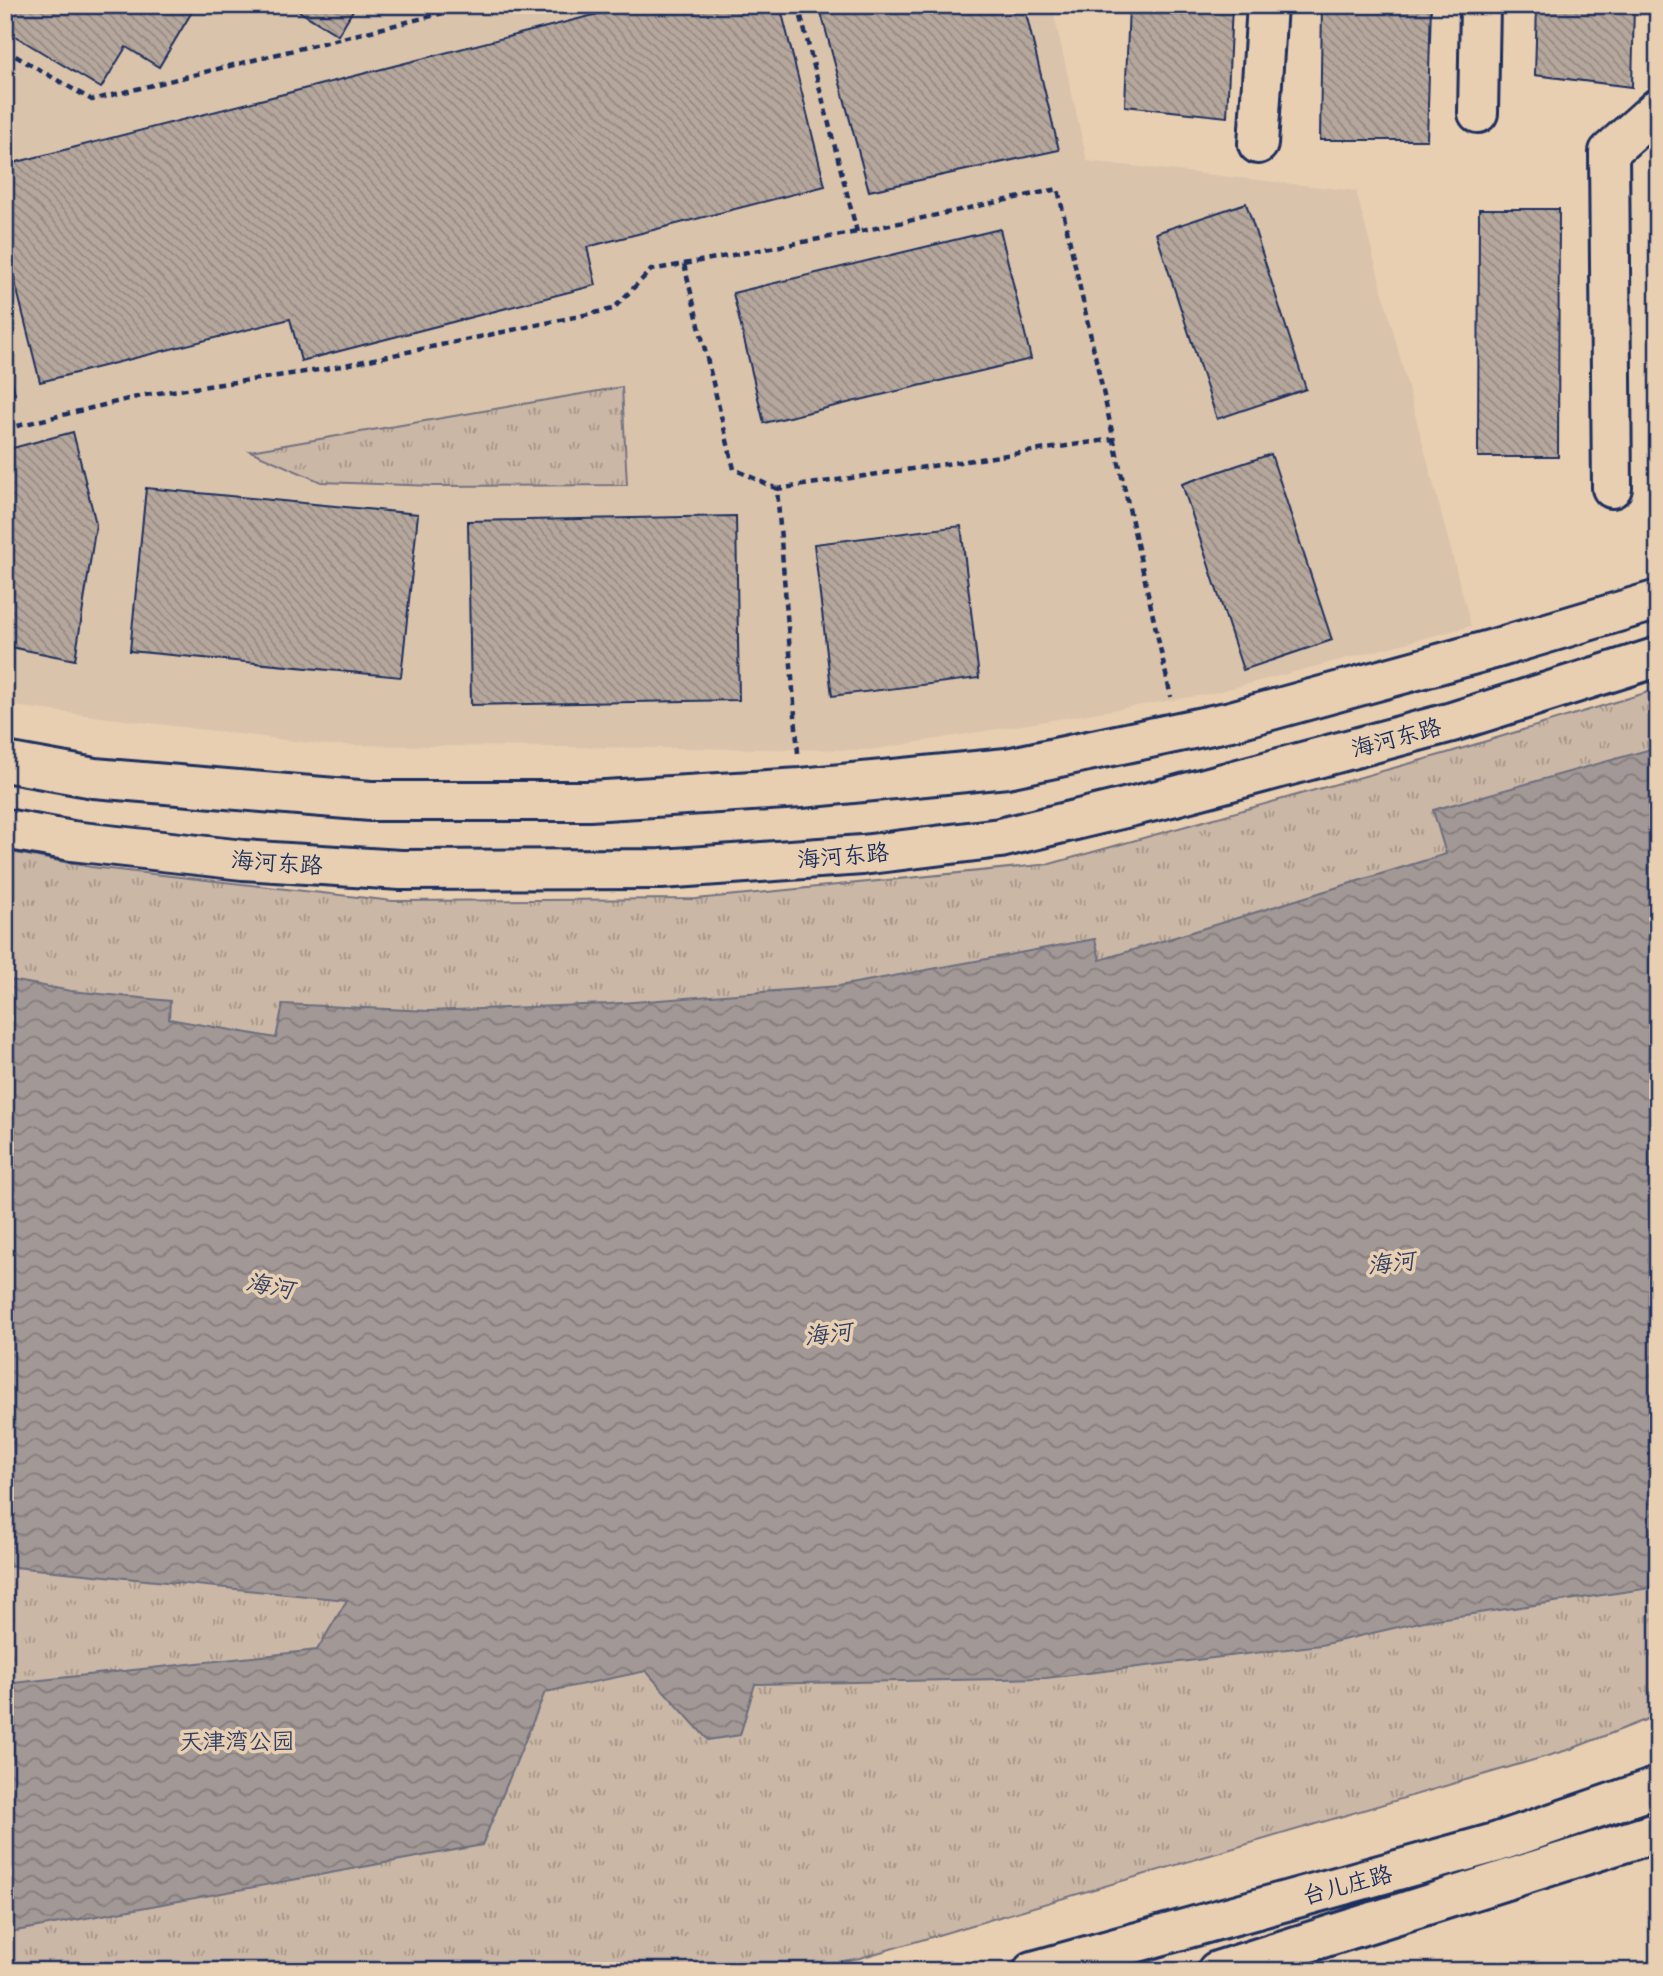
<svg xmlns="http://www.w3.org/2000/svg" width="1663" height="1976" viewBox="0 0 1663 1976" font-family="Delius,'LXGW WenKai TC',sans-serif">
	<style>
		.built { fill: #dac3ab }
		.park { fill: url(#park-tufts); stroke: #737382; stroke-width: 2 }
		.water { fill: url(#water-waves); stroke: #6c6e7f; stroke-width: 2 }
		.building { fill: url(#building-back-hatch); stroke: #1b2f5e; stroke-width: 2 }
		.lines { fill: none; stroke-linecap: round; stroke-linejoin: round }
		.minor-casing { stroke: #1b2f5e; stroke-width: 44 }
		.major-casing { stroke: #1b2f5e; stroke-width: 44 }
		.path { stroke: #1b2f5e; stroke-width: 4.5; stroke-dasharray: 7 5; stroke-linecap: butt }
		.minor { stroke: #e9cfb1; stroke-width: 38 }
		.major { stroke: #e9cfb1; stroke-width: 38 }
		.labels { text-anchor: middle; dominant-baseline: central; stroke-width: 7; stroke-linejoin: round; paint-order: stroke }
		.street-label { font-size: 23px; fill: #1b2f5e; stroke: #e9cfb1 }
		.park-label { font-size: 23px; fill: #2d3d65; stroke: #e9cfb1 }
		.water-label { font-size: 24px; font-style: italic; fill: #2f3f66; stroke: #e9cfb1 }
	</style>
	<defs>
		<pattern id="park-tufts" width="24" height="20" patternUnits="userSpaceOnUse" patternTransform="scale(1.75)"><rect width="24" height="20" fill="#cbb7a5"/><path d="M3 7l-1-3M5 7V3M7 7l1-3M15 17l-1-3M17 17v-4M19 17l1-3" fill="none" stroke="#a4958a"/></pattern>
		<pattern id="water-waves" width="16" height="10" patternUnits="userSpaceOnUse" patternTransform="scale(1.75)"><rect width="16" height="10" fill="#a29895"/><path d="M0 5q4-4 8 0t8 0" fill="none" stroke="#837c7d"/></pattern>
		<pattern id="building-back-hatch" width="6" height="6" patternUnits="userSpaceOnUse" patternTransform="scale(1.75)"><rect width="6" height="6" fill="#b6a79c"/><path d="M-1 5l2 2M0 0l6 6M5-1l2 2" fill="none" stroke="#938882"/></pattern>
	</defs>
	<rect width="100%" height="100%" fill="#e9cfb1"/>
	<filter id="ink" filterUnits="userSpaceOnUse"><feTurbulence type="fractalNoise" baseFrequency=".0143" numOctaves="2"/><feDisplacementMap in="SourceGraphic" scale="14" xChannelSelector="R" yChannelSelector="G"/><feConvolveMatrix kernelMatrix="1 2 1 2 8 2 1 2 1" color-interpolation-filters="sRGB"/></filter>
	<g filter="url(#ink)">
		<path class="built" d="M5 5H1052L1087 161 1356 191 1471 626 1209 694 870 750 326 745 5 705Z"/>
		<path class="park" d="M622 387 627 485 435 486 321 482 250 451Z
			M1658 689V1715L1571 1749 860 1958 790 1971H5V851L91 867 393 901 696 899 1050 864 1447 753Z"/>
		<path class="water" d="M1658 747V1587L1424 1621 1321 1645 1046 1678 755 1684 740 1735 708 1740 646 1671 545 1692 482 1845 5 1933V1684L317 1650 347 1600 5 1566V979L71 991 170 1001 169 1019 276 1038 283 1004 429 1011 608 1004 839 986 1095 939 1100 960 1446 854 1433 810Z"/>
		<path class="building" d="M5 5H196L159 67 126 47 101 88 5 30Z
			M289 5H356L338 35Z
			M633 5H780L825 186 587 247 596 285 301 361 290 319 40 382 5 242V165Z
			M819 5H1024L1059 150 869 191Z
			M1129 5H1232L1227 117 1125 106Z
			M1322 5H1431L1427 140H1320Z
			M1537 5H1634L1632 87 1535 75Z
			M1246 203 1306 389 1217 419 1156 233Z
			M1479 209H1559L1558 457H1478Z
			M1000 229 1031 359 764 423 733 293Z
			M5 354 15 394 5 396Z
			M73 432 96 524 75 660 5 646V450Z
			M1271 454 1332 640 1243 670 1182 484Z
			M146 488 418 514 401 677 130 651Z
			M736 516 739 700 471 705 468 521Z
			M961 526 979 678 832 696 814 544Z"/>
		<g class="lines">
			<defs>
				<path id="minor" d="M1478 113 1480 5
					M1258 144 1267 5
					M1612 488 1609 152 1658 108
					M1033 1971 1495 1843 1658 1787
					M1217 1971 1658 1832"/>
				<path id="major" d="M5 762 94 778 371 801H589L801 788 1007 768 1231 721 1497 648 1658 600
					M5 829 72 841 243 860 401 870 661 869 862 855 1000 838 1175 796 1452 722 1658 657"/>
			</defs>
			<use href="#minor" class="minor-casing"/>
			<use href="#major" class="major-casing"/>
			<path class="path" d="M798 5 857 232
				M5 50 92 100 476 5
				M684 264 734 469 777 489
				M5 429 145 395 326 369 613 309 651 270 857 232 1058 189 1171 697
				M798 753 777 489 1114 439"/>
			<use href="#minor" class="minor"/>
			<use href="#major" class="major"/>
		</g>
	</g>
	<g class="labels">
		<g class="street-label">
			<text transform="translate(1396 737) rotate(-15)">海河东路</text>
			<text transform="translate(843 855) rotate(-5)">海河东路</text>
			<text transform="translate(277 862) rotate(4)">海河东路</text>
			<text transform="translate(1347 1884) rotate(-15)">台儿庄路</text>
		</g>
		<g class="park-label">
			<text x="237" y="1740">天津湾公园</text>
		</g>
		<g class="water-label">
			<text transform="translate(1391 1262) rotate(-7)">海河</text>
			<text transform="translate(270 1285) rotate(11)">海河</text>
			<text transform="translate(828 1333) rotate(-7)">海河</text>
		</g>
	</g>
	<rect width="1663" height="1976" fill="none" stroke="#e9cfb1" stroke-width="28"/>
	<rect x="14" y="14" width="1635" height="1948" fill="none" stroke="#1b2f5e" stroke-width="2.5" filter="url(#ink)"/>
</svg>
